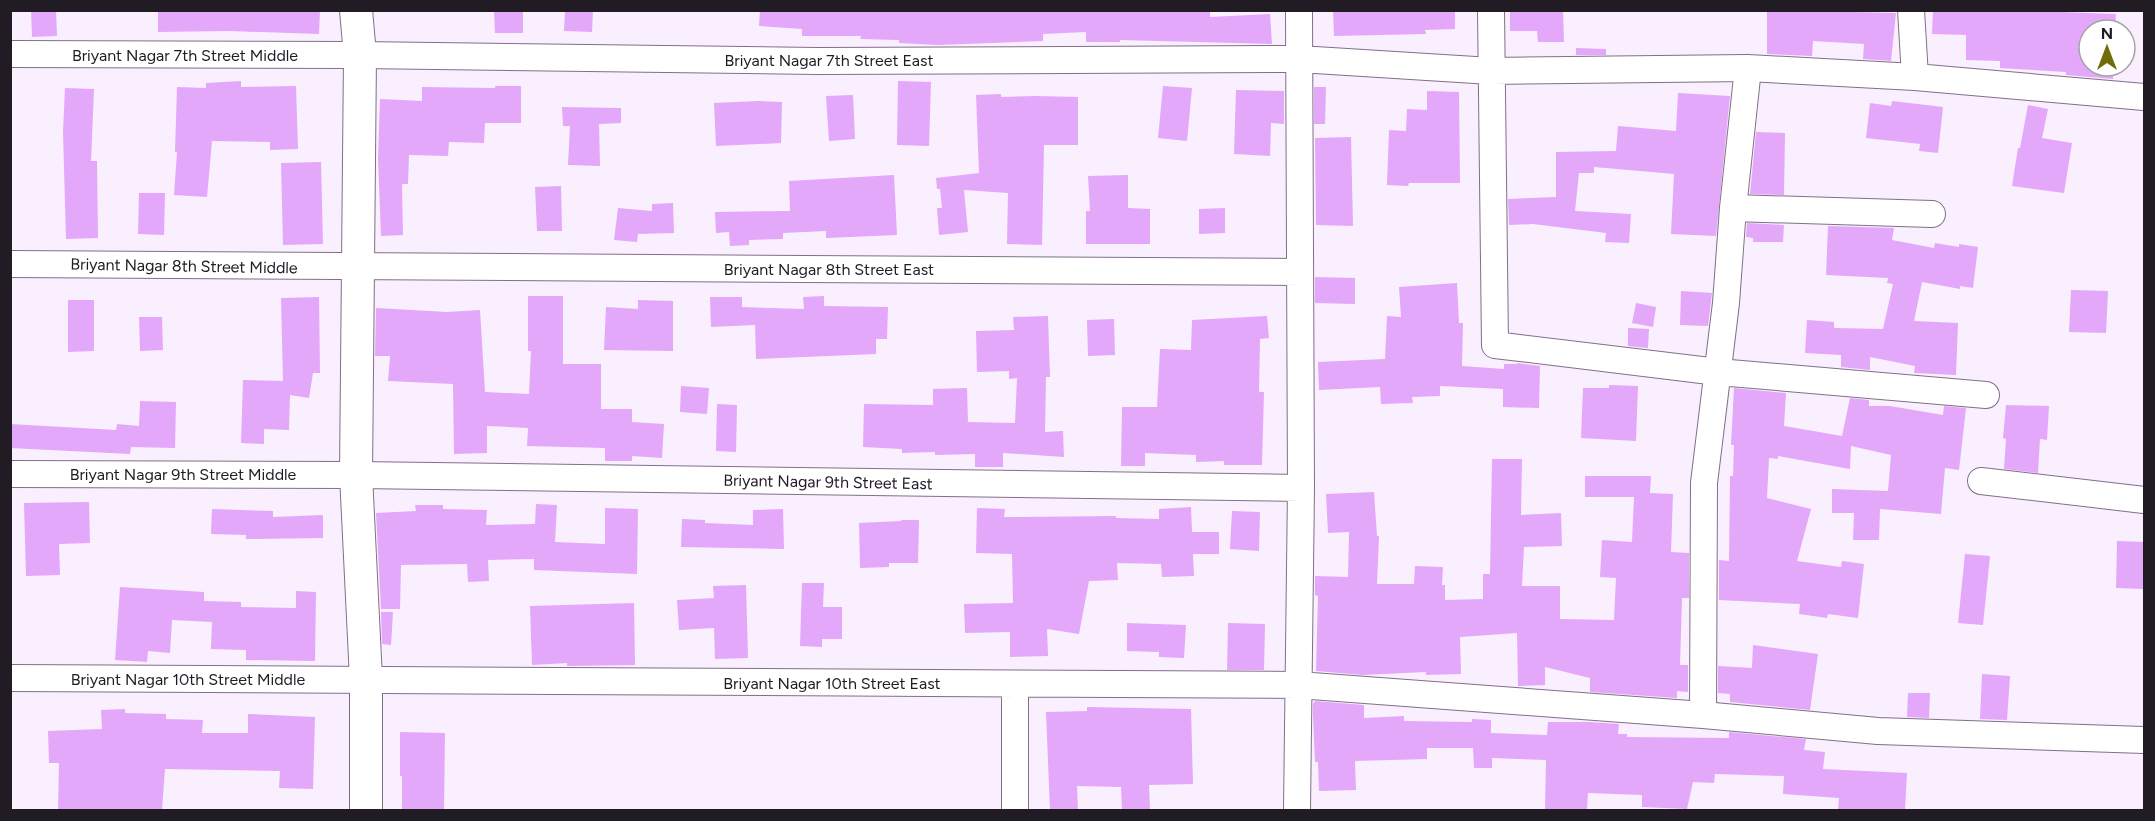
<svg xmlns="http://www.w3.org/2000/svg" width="2155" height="821" viewBox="0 0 2155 821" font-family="Figtree,sans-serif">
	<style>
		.building { fill: #e3a8f9 }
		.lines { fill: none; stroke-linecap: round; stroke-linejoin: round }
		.minor-casing { stroke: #807086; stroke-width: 28 }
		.tertiary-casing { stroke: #807086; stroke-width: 34 }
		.minor { stroke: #fff; stroke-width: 26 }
		.tertiary { stroke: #fff; stroke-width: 32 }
		.labels { text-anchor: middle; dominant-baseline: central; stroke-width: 4.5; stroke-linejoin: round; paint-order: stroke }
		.street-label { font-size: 16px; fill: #211b24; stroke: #fff }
	</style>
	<rect width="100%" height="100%" fill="#faeffe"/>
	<path class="building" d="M31 10H56L57 36 32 37Z
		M158 10H320L319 34 229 31 158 32Z
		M494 10H523V33H495Z
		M565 10H593L592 32 564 31Z
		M760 10H1210V17L1270 14 1272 44 1120 40V42H1086V32L1043 34V41L938 45 899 43V40L860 39 861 36H802V29L759 26Z
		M1333 10H1455V29L1425 30 1426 34 1334 36Z
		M1510 10H1563L1564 42H1538L1537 31H1510Z
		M1767 10 1896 13 1891 61 1863 59 1864 44 1813 41 1812 56 1767 54Z
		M1933 10H2062V12L2116 14 2115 30H2089V66H2113V79L2066 75V72L2000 68V61L1966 60V35L1932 34Z
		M1576 48 1606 49V55H1576Z
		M241 81V87L296 86 298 149 270 150V142L212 141 207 197 174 195 177 152H175L177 87 206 88V83Z
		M898 81 931 82 929 146 897 145Z
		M495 86H521V123H485L484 143 449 142 448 156 409 155 408 184H402L403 235 381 236 378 158 380 99 422 101V87L495 88Z
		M1163 86 1192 88 1187 141 1158 138Z
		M1314 87H1326L1325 124H1314Z
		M65 88 94 89 91 161H97L98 238 66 239 63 132Z
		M1236 90 1284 91V124L1271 123 1270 156 1234 154Z
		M1427 91 1459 92 1460 183H1409L1408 186 1387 185 1389 130 1406 131 1407 109 1427 110Z
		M1678 93 1730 96 1716 236 1671 234 1674 174 1594 167V173H1579L1575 211 1631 214 1629 243 1605 242 1606 233 1533 224 1509 225 1508 199 1556 197V152L1616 151 1618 126 1676 131Z
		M1001 94V97L1036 96 1078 97V145H1044L1042 245 1007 244 1008 193 964 190 968 232 939 235 937 208H942L940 189H937L936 178 979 173 976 95Z
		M853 95 855 139 829 141 826 96Z
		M759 101 782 102 781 143 716 146 714 103Z
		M1892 101 1943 107 1938 153 1919 151 1920 144 1866 138 1870 103 1891 106Z
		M2028 105 2048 109 2042 138 2072 143 2064 193 2012 186 2018 148H2020Z
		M562 107 621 108V123L599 124 600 166 568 165 570 126H563Z
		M1756 132 1785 133 1784 195 1750 194Z
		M1351 137 1353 226 1316 225 1315 138Z
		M321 162 323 244 283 245 281 163Z
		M894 175 897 235 826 238V231L783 233V239L749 240V245L730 246 729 232 716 233 715 212 790 211 789 181Z
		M1128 175V208L1150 209V244H1086V211H1090L1088 176Z
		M561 186 562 231H537L535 187Z
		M139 193H165L164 235 138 234Z
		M673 203 674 233 638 234 637 242 614 240 618 208 652 211V204Z
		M1225 208V233L1199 234V209Z
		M1747 223 1784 225 1783 242H1753V238L1746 237Z
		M1828 226 1894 228 1892 240 1934 248 1935 243 1959 247V244L1978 247 1973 288 1960 286V289L1922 282 1914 321 1958 323 1956 375 1914 373 1915 366 1870 357V370L1841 367V355L1805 353 1807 320 1834 322V328L1883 329 1893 284 1887 283 1888 278 1826 275Z
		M1315 277 1355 278V304L1315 303Z
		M1457 283 1459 323H1463L1462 366 1504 369V364H1517V363L1540 366 1539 408 1503 407V389L1440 386V396L1412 397 1413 403 1381 404 1380 387 1319 390 1318 362 1385 359 1387 316 1401 317 1399 287Z
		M2071 290 2108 291 2106 333 2069 332Z
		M1681 291 1712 293 1708 326 1680 325Z
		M528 296H563V364H601V409H632V422L664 424 662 458 632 456V461H605V448L527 446 528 428 487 426V453L454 454 453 384 388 381 390 356H375L376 308 447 312 480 310 485 392 529 394 531 351H528Z
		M824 296V306L888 307 887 339H876V354L756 359 755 325 711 327 710 297H742V307L804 309 803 297Z
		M319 297 320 373H313L309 398 290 395 289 430 264 429V444L241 443 243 380 283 381 281 298Z
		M68 300H94V351L68 352Z
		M638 300 673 301V351L604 350 606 307 638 309Z
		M1636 303 1656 307 1653 327 1632 323Z
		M1048 316 1050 377H1046L1045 432 1063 431 1064 457 1003 453V467H975V454L935 455V452L902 453V449L863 447 864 404 933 405V389L967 388 968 422 1015 423 1017 378 1009 379V371L977 372 976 331 1014 330 1013 317Z
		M1267 316 1269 338 1260 339 1259 392H1264L1262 465H1224V461L1196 462V455L1145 453V466H1121L1122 407H1157L1160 349 1191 350 1192 320Z
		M139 317H162L163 350 140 351Z
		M1114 319 1115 355 1088 356 1087 320Z
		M1628 328 1649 329 1648 348 1628 346Z
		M1609 385 1638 386 1636 441 1581 438 1583 388H1609Z
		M681 386 709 388 707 414 680 412Z
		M1734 388 1786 393 1784 426 1842 436 1850 398 1869 400V406H1890L1943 415 1944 406 1966 408 1959 470 1945 468 1941 514 1880 509 1879 540H1853L1854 513H1832V489L1888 491 1891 455 1851 446 1850 469 1778 456V459L1769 458 1767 498 1811 509 1797 561 1841 567 1842 561 1864 564 1858 618 1828 614 1827 618 1799 614 1800 604 1719 600V560L1729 561 1730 476H1733L1734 445H1731Z
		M140 401 176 402 175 448 131 447 130 454 10 448V424L116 430 117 424 139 426Z
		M717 404 737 405 736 452 716 451Z
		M2006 405 2049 406 2047 440 2040 439 2038 473 2004 469 2006 439 2003 438Z
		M1492 459H1522L1521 515 1561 513 1562 546 1524 547 1522 586H1560V619L1614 620 1616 578 1600 577 1602 540 1632 542 1634 497H1585V476H1651L1650 493 1673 494 1671 552 1689 553V598H1682L1680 665H1688V692L1677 691V698L1590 692V678L1545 667V685L1518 686 1517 633 1460 637 1461 674 1426 675V672L1362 675 1316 671 1318 596 1315 595V576L1348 577 1349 532 1328 533 1326 494 1374 492 1377 536H1379L1377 584H1414L1415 566 1443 567 1442 585H1445V600L1483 599V574H1490Z
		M89 502 90 543 59 544 60 575 26 576 24 503Z
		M536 504 557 505 555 542 605 544V508L638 509 637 574 534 570V559L488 560 489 581 468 582 467 564 401 565 400 609H381L376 513 416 511 415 505H443V509L487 510 486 525 535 524Z
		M1191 507 1192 532H1219V554H1193L1194 576 1162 577 1161 564 1117 563 1118 580 1089 581 1079 634 1047 629 1048 656 1010 657V632L965 633 964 604 1013 603 1012 554 976 553 977 508 1005 509 1004 517 1116 516V518L1159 519V509Z
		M212 509 273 511V517L323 515V538L246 539V535L211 534Z
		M783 509 784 549 681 547 682 519 705 520V523L753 525V510Z
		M1232 511 1260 512 1259 551 1230 549Z
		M901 520H919L918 563H889V567L860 568 859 523 901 521Z
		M2117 541 2144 542 2143 589 2116 588Z
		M1965 554 1990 556 1983 625 1958 623Z
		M802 583H824L823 607H842V639H822V647L800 646Z
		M746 585 748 658 715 659 714 628 679 630 677 600 714 598 713 586Z
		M120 587 204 592V601L241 602V607L296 608V591L316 592 315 661 246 660V650L211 649 212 622 172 620 170 653 148 651 147 662 115 660Z
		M634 603 635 665 567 666V663L532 665 530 606Z
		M381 612H393L391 645 382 644Z
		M1127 623 1186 625 1184 658 1159 657V652L1127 651Z
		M1228 623 1265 624 1264 670H1227Z
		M1753 645 1818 654 1810 710 1730 702V694L1718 693V666L1752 668Z
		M1982 674 2010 676 2007 720 1980 719Z
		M1908 693H1930L1929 718 1907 717Z
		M1315 701 1364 705V718L1404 716V721L1472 722V719L1491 720V733L1547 735 1548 722H1589L1619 724 1618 734H1627V737L1729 738V732L1806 739 1804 750 1825 752 1823 769 1907 773 1905 810H1838L1839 798 1783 794 1784 776 1715 774 1714 783 1693 782 1687 809 1642 807V795L1588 793 1587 810H1545L1546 760 1492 758V768H1474L1473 748H1427V759L1355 761 1356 790 1319 791 1318 762H1315L1313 716V704Z
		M1087 707 1191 709 1193 784 1149 785 1150 810H1122L1121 787 1077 786 1078 810H1050L1046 712 1087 711Z
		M125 709V713L166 714V719L203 720 202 733H248V714L315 717 313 789 279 788 280 771 165 769 162 810H58L59 763H49L48 731 102 729 101 710Z
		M400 732 445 733 444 810H402V776H400Z"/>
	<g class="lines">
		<defs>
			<path id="minor" d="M1491 10 1495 345 1718 372 1986 395
				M1911 10 1915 77
				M10 54 360 55 818 61 1299 59 1491 71 1748 68 1915 77 2144 97
				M1733 208 1932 214
				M10 264C440 270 870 268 1299 272
				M10 474 356 475 1301 488
				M1981 481 2144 500
				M10 678 1298 685 1703 715 1878 731 2144 740
				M1015 684V810
				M1703 715 1704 483 1726 303 1733 208 1748 68
				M1297 810 1301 488 1299 10"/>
			<path id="tertiary" d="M356 10 360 55 356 475 366 679V810"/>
		</defs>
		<use href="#minor" class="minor-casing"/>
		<use href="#tertiary" class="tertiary-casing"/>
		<use href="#minor" class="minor"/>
		<use href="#tertiary" class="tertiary"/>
	</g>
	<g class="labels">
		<g class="street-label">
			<text x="185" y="55">Briyant Nagar 7th Street Middle</text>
			<text x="829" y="60">Briyant Nagar 7th Street East</text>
			<text transform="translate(184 266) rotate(1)">Briyant Nagar 8th Street Middle</text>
			<text x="829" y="269">Briyant Nagar 8th Street East</text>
			<text x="183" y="474">Briyant Nagar 9th Street Middle</text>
			<text transform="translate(828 482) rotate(1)">Briyant Nagar 9th Street East</text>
			<text x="188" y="679">Briyant Nagar 10th Street Middle</text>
			<text x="832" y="683">Briyant Nagar 10th Street East</text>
		</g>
	</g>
	<rect width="2155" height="821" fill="none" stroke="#211b24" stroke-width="24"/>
	<g transform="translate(2107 48)"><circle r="28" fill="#ffffff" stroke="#a6a4a7" stroke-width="1.5"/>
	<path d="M0-4.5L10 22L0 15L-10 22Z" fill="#706c09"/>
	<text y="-9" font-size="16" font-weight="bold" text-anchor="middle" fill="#211b24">N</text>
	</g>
</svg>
